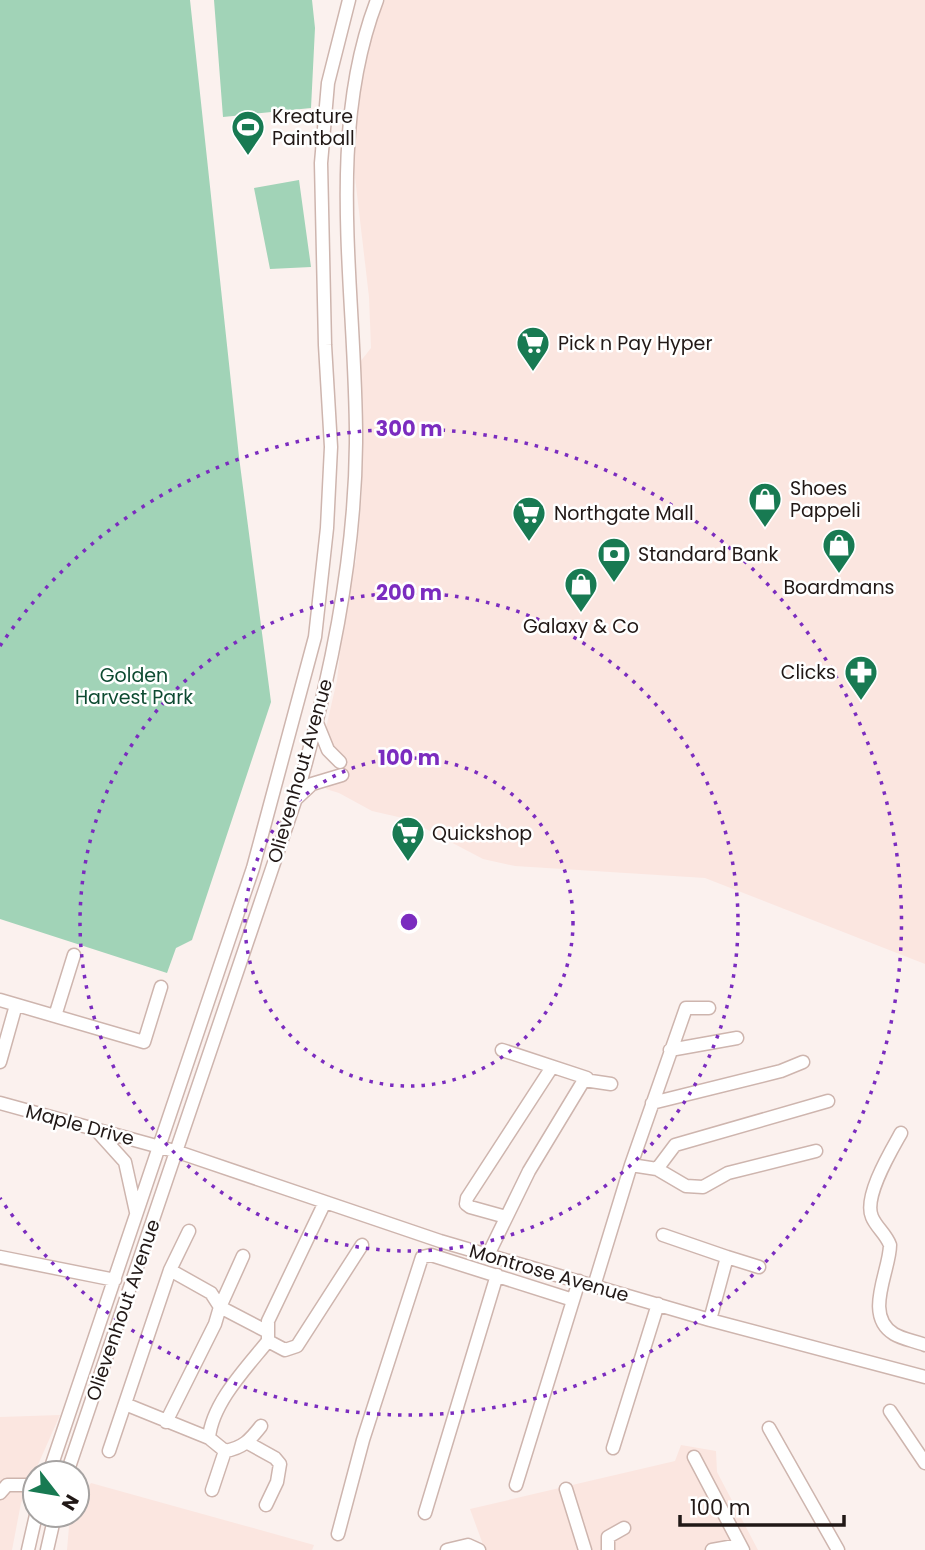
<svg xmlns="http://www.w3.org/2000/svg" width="925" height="1550" viewBox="0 0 925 1550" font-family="Poppins,sans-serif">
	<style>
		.built { fill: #fbe6e0 }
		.green { fill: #a1d3b7 }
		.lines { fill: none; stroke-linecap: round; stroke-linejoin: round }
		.minor-casing { stroke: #ceb5ae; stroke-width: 15 }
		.minor { stroke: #fff; stroke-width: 12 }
		.ring { fill: none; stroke: #7b2cbf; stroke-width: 3.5; stroke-dasharray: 3.5 7 }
		.labels { text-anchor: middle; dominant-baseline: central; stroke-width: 5; stroke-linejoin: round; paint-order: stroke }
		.poi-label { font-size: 19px; fill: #211816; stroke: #fff; text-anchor: start }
		.park-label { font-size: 19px; fill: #0d4a31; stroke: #fff }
		.street-label { font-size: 19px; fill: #211816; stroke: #fff }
		.centre { fill: #7b2cbf; stroke: #fff; stroke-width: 3.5 }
		.ring-label { font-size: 21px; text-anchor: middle; font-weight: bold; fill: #7b2cbf; stroke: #fff; stroke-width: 5; stroke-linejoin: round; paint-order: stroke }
	</style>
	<rect width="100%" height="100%" fill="#fbf1ee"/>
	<path class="built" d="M385 0H925V964L705 878 515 866 483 859 407 819 372 811 339 793 326 789 342 758 326 737V728L337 680 347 587 356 561 362 492 359 466 360 362 371 348 369 297 351 143 369 40Z
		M60 1415 21 1503 12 1550H0V1417Z
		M681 1445 716 1451 717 1472 758 1550H485L470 1509 675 1461Z
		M91 1483 314 1545 312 1550H67L70 1515H77V1503Z"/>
	<path class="green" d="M0 0H190L239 457 271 702 192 940 176 948 167 973 0 919Z
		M214 0H312L315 28 311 108 223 117Z
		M299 180 311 267 270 269 254 188Z"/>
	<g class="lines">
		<defs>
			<path id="minor" d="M317 723 328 750 340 762
				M297 798 312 784 342 775
				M0 1000 144 1042 161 987
				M55 1016 74 955
				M502 1050 587 1078
				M670 1050 737 1038
				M0 1062 16 1005
				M0 1103 178 1152 440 1241 710 1320 925 1377
				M652 1103 781 1071 803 1062
				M97 1131 125 1162 136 1212
				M901 1133C891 1151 863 1197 872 1217 876 1227 886 1234 890 1245 890 1271 863 1315 894 1334 902 1339 915 1341 925 1345
				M631 1165 657 1169 675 1145 828 1101
				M657 1169 686 1186 703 1187 728 1173 816 1151
				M325 1202 268 1321V1341L285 1350 297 1346 362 1245
				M506 1217 470 1207 466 1204 467 1198 552 1067
				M663 1235 727 1257
				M488 1255 529 1171 584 1080 611 1084
				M243 1256 220 1307 266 1331
				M0 1257 115 1280
				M594 1286 631 1165 686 1008H709
				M710 1320 727 1257 759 1267
				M125 1404 209 1438
				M890 1411 925 1463
				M166 1422 215 1324 220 1307 211 1293 170 1270
				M261 1426C250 1440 243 1448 225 1451L209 1438C212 1403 247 1367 268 1341
				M769 1428 838 1550
				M248 1443 275 1458 280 1464 277 1482 266 1505
				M613 1448 658 1304
				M109 1451 170 1270 189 1231
				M694 1457 743 1550
				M49 1473 253 868 315 637 327 528 331 447 325 345 321 163 328 83 349 0
				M67 1473 296 798C329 684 355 563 356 443 357 298 324 137 377 0
				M516 1485 579 1281
				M566 1489 585 1550
				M212 1490 225 1451
				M0 1493 7 1485H35
				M425 1513 497 1275
				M338 1534 363 1440 422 1257 431 1255 573 1300
				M28 1550 36 1515
				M47 1550 55 1515
				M447 1550 468 1545 479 1550
				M608 1550V1537L624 1528
				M712 1550 740 1545"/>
		</defs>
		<use href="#minor" class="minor-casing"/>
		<use href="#minor" class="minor"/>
	</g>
	<g class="ring">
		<circle cx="409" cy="922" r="164"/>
		<circle cx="409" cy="922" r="329"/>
		<path d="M0 646A493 493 0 1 1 0 1198"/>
	</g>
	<defs>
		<symbol id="stadium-pin" viewBox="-11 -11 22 30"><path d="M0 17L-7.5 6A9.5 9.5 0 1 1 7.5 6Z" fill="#187a52" stroke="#fff"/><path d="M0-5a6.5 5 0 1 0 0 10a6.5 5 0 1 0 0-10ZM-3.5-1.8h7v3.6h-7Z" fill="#fff"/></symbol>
		<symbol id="supermarket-pin" viewBox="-11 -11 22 30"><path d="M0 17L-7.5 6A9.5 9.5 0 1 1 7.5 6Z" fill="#187a52" stroke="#fff"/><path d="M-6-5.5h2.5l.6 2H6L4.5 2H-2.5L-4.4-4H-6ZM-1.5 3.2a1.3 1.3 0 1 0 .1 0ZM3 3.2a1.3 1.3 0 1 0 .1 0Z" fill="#fff"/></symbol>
		<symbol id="shop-pin" viewBox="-11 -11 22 30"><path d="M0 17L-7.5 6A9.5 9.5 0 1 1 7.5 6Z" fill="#187a52" stroke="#fff"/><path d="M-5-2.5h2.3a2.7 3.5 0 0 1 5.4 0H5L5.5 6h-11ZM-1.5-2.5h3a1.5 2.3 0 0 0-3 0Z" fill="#fff"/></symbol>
		<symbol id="bank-pin" viewBox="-11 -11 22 30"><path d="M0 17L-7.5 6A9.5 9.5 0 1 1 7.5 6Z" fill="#187a52" stroke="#fff"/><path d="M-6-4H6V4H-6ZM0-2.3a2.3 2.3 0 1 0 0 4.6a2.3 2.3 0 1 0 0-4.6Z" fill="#fff"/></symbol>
		<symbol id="pharmacy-pin" viewBox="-11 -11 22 30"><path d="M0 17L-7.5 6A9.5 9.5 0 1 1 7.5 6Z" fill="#187a52" stroke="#fff"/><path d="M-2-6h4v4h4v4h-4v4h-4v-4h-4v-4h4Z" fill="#fff"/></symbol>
	</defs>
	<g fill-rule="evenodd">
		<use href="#stadium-pin" x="229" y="108" width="38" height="52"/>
		<use href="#supermarket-pin" x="514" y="324" width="38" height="52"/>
		<use href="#shop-pin" x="746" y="480" width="38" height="52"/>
		<use href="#supermarket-pin" x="510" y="494" width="38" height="52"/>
		<use href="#shop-pin" x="820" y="526" width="38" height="52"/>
		<use href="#bank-pin" x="595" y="535" width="38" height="52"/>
		<use href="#shop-pin" x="562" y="565" width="38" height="52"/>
		<use href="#pharmacy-pin" x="842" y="653" width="38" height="52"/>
		<use href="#supermarket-pin" x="389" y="814" width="38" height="52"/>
	</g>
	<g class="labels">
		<g class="poi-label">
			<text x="272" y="116">Kreature<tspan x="272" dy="22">Paintball</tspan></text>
			<text x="558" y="343">Pick n Pay Hyper</text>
			<text x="790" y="488">Shoes<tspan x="790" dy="22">Pappeli</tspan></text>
			<text x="554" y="513">Northgate Mall</text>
			<text x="638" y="554">Standard Bank</text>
			<text x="839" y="587" text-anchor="middle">Boardmans</text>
			<text x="581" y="626" text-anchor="middle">Galaxy &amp; Co</text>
			<text x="836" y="672" text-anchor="end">Clicks</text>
			<text x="432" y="833">Quickshop</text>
		</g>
		<g class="park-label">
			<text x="134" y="675">Golden<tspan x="134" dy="22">Harvest Park</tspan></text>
		</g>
		<g class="street-label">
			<text transform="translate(300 771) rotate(-74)">Olievenhout Avenue</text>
			<text transform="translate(80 1125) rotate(15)">Maple Drive</text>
			<text transform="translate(549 1273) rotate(16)">Montrose Avenue</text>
			<text transform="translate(123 1310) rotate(-71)">Olievenhout Avenue</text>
		</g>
	</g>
	<circle cx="409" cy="922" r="10" class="centre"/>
	<g class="ring-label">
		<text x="409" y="436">300 m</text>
		<text x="409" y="600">200 m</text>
		<text x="409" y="765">100 m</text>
	</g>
	<g transform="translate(56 1494) rotate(121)"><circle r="33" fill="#ffffff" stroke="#a6a3a2" stroke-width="2"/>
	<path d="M0-5L12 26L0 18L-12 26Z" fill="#187a52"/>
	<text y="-10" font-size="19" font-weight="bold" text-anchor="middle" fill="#211816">N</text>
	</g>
	<path d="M680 1515v10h164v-10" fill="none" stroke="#211816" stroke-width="3.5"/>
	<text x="690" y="1515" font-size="21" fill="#211816" stroke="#ffffff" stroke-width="5" paint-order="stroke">100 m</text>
</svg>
